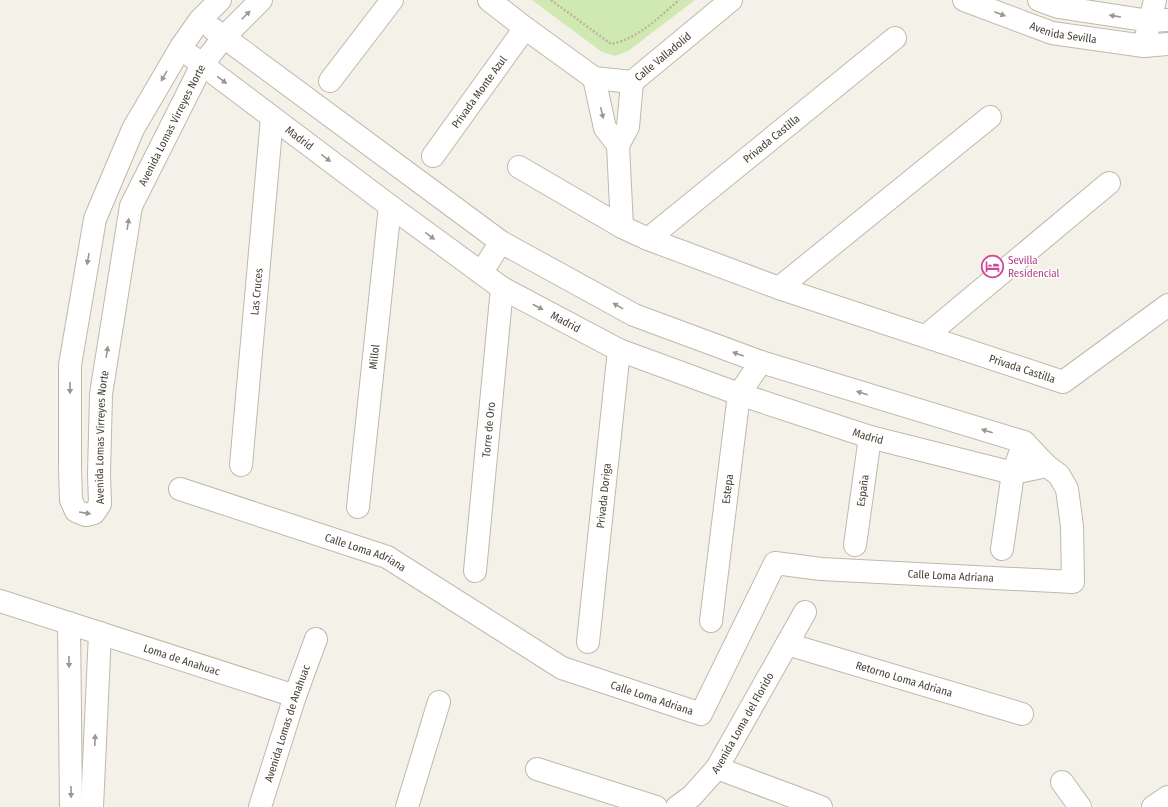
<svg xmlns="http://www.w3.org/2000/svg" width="1168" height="807" viewBox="0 0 1168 807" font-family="'Fira Sans Condensed',sans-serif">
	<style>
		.green { fill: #d0e8b2 }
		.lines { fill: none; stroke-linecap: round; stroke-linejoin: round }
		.minor-casing { stroke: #c0b8ab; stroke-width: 24 }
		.tertiary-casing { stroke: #c0b8ab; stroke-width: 24 }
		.path { stroke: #c1b49d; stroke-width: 2.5; stroke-dasharray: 2 2; stroke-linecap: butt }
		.minor { stroke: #fff; stroke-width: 22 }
		.tertiary { stroke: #fff; stroke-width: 22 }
		.oneway { fill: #9a9691 }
		.labels { text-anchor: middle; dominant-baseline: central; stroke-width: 3; stroke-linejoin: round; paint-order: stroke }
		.street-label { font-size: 11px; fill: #484137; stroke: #fff }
		.hotel-label { font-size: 11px; fill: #b23c85; stroke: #fff; text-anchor: start }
	</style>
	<rect width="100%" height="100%" fill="#f4f1e9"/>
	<path class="green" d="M532 0H695L628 51 615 56 602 52Z"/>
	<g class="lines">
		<defs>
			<g id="minor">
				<path id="s1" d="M489 0 525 28 594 78 632 82 731 0"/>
				<path d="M1144 46 1155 0"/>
				<path d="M594 78 605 128 618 145"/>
				<path d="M330 81 392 0"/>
				<path id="s2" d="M433 156 525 28"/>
				<path id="s3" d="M519 167 622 227 648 239 779 288 1063 382 1168 305"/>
				<path d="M622 227 618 145 628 127 632 82"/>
				<path id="s4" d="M648 239 895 38"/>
				<path d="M481 273 501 242"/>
				<path d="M779 288 990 117"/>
				<path d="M926 336 1109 183"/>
				<path id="s5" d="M241 465 272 118"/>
				<path id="s6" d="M180 489 387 557 562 668 701 714 775 563 821 569 1073 582 1072 526 1067 489 1059 475 1047 466"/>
				<path id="s7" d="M358 507 390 206"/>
				<path id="s8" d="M855 545 870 437"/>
				<path d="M1002 549 1013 473 1024 442"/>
				<path id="s9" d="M475 571 502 288"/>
				<path id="s10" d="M0 601 295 696"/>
				<path id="s11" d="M805 612 787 644 1022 714"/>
				<path id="s12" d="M711 621 739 394 761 362"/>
				<path id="s13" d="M588 642 619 350"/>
				<path d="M717 768 821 807"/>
				<path d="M537 769 656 807"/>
				<path d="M1062 782 1080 807"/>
				<path id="s14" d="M260 807 295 696 316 639"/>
				<path d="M407 807 439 702"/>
				<path d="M1153 807 1168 797"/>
			</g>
			<g id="tertiary">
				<path id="s15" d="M220 0 200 20 181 47 133 129 95 219 70 365V468L71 500 76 511 86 515 94 513 100 504 99 474 101 394 131 206 202 65 224 37 261 0"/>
				<path id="s16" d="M964 0 1052 33 1144 46 1168 44"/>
				<path d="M1039 0 1058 7 1150 21 1168 20"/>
				<path d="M213 29 501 242 634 315 761 362 1024 442 1047 466"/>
				<path id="s17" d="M191 56 390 206 502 288 619 350 739 394 870 437 1013 473 1047 466"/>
				<path d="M69 623 71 807"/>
				<path d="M92 807 100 633"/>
				<path id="s18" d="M677 807 692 796 717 768 787 644"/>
			</g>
		</defs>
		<use href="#minor" class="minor-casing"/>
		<use href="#tertiary" class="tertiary-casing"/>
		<path class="path" d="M551 0 611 44C638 39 659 17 679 0"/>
		<use href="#minor" class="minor"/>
		<use href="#tertiary" class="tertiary"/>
	</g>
	<defs><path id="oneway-solid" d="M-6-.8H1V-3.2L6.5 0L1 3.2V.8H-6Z"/></defs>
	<g class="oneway">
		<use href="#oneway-solid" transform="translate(1000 14) rotate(21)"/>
		<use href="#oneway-solid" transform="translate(246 15) rotate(-45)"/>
		<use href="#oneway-solid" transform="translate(1115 16) rotate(-171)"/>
		<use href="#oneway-solid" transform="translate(164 76) rotate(120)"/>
		<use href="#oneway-solid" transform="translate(222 80) rotate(37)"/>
		<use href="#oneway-solid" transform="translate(602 113) rotate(77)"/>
		<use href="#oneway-solid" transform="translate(326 158) rotate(37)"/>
		<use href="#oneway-solid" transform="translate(128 224) rotate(-81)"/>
		<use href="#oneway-solid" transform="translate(430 236) rotate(36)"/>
		<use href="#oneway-solid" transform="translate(88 259) rotate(100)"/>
		<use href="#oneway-solid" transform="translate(618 306) rotate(-151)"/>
		<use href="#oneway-solid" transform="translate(538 307) rotate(28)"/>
		<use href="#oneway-solid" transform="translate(107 352) rotate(-81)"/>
		<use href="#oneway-solid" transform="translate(738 354) rotate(-160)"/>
		<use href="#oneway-solid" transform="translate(70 388) rotate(90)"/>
		<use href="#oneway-solid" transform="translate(862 393) rotate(-163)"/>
		<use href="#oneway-solid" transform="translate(987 431) rotate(-163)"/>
		<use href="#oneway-solid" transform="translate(85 513) rotate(9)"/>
		<use href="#oneway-solid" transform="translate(69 662) rotate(89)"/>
		<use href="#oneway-solid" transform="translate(95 740) rotate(-88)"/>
		<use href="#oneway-solid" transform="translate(71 792) rotate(89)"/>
	</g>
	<defs>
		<symbol id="hotel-ring" viewBox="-11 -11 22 22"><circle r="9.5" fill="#fff" stroke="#d1479c" stroke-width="1.5"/><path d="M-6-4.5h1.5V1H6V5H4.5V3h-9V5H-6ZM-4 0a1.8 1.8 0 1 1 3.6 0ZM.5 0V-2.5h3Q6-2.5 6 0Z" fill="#d1479c"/></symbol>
	</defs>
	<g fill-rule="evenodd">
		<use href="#hotel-ring" x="980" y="254" width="25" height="25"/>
	</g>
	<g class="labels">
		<g class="street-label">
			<text stroke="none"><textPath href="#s16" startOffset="105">Avenida Sevilla</textPath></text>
			<text stroke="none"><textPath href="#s1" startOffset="209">Calle Valladolid</textPath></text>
			<text stroke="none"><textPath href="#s2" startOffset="79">Privada Monte Azul</textPath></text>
			<text stroke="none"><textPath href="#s15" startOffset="970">Avenida Lomas Virreyes Norte</textPath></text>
			<text stroke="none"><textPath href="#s17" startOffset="136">Madrid</textPath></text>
			<text stroke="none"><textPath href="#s4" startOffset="159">Privada Castilla</textPath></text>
			<text stroke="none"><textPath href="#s5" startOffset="174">Las Cruces</textPath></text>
			<text stroke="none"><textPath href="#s17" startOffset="460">Madrid</textPath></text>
			<text stroke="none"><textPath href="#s7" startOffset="151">Millol</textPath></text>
			<text stroke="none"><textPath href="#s3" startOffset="544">Privada Castilla</textPath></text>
			<text stroke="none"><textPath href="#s9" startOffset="142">Torre de Oro</textPath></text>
			<text stroke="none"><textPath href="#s15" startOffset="646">Avenida Lomas Virreyes Norte</textPath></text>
			<text stroke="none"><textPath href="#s17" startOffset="784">Madrid</textPath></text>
			<text stroke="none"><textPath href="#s12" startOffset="133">Estepa</textPath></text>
			<text stroke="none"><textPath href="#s8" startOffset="55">España</textPath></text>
			<text stroke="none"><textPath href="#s13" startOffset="147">Privada Doriga</textPath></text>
			<text stroke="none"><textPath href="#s6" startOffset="196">Calle Loma Adriana</textPath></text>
			<text stroke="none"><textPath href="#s6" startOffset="916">Calle Loma Adriana</textPath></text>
			<text stroke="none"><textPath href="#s10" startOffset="191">Loma de Anahuac</textPath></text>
			<text stroke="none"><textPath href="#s11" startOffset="159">Retorno Loma Adriana</textPath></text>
			<text stroke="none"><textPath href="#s6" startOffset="520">Calle Loma Adriana</textPath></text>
			<text stroke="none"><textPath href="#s18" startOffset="108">Avenida Loma del Florido</textPath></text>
			<text stroke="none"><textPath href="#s14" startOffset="88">Avenida Lomas de Anahuac</textPath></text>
		</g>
		<g class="hotel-label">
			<text x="1008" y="260">Sevilla<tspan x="1008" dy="13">Residencial</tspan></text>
		</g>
	</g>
</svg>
